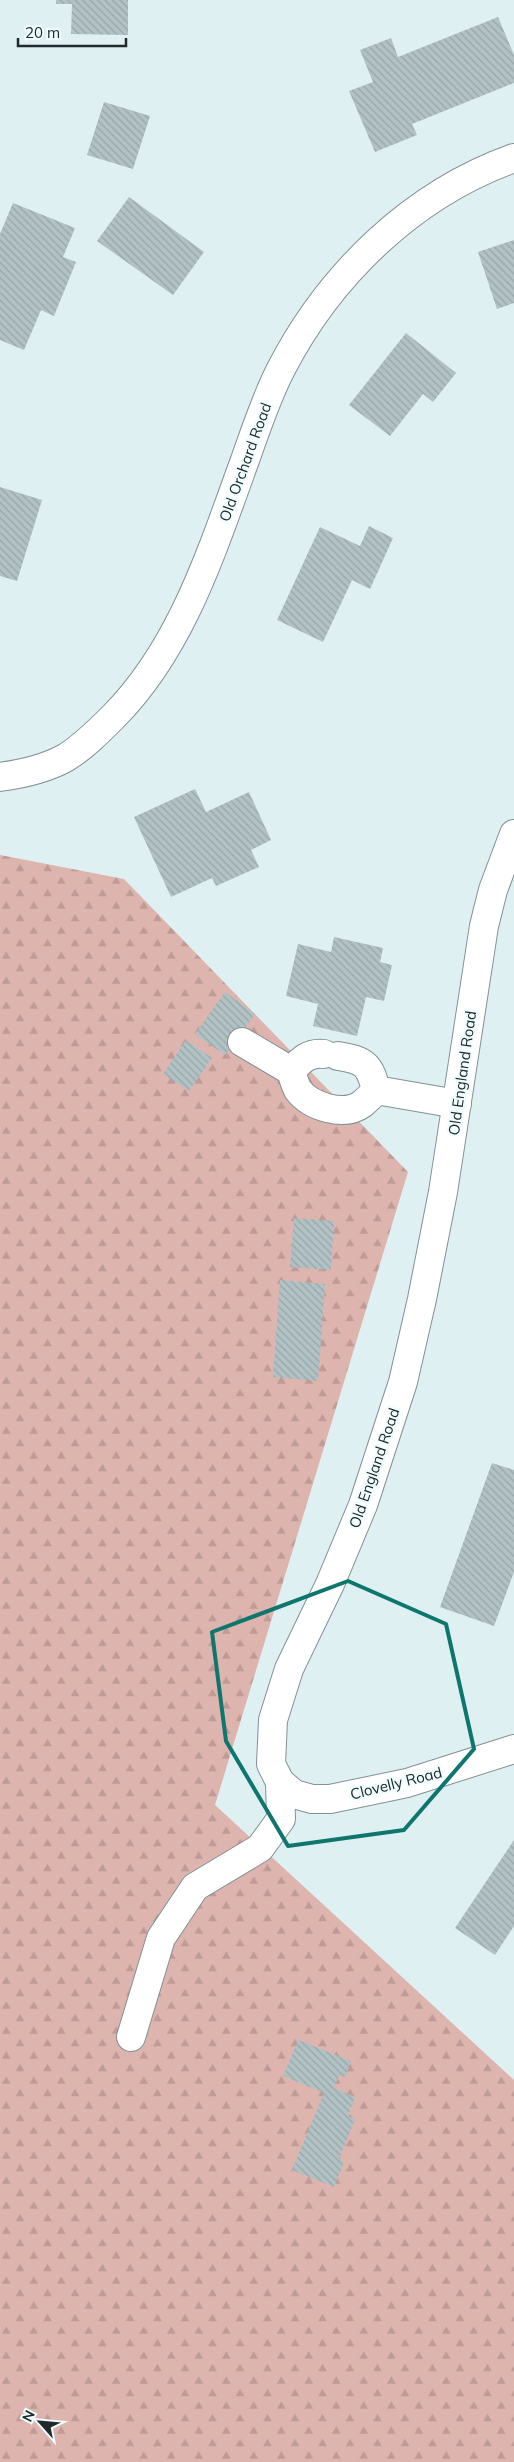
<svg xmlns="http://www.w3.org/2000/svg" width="514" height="2462" viewBox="0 0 514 2462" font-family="Mulish,sans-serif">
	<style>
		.forest { fill: url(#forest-firs) }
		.building { fill: url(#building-back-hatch) }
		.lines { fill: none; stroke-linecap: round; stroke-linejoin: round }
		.minor-casing { stroke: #829194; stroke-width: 30 }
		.minor { stroke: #fff; stroke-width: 28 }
		.marked { fill: none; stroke: #0f766e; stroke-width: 4; stroke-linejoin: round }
		.labels { text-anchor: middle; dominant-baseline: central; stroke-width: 4.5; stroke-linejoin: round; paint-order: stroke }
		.street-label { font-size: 15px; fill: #23292a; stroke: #effdff }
	</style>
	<defs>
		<pattern id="forest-firs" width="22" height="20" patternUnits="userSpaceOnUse" patternTransform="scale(1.25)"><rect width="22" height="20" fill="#deb4af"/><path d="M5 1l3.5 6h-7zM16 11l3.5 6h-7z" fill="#be9b97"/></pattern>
		<pattern id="building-back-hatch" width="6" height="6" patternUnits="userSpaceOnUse" patternTransform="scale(1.25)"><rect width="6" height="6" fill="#b1c1c4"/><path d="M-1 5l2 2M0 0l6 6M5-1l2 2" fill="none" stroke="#98a6a9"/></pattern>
	</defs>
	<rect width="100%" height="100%" fill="#dff0f3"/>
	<path class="forest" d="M0 855 124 879 408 1172 215 1805 514 2080V2462H0Z"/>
	<path class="building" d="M56 0H128V35L71 34 72 4H56Z
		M498 17 514 55V83L412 124 417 135 375 152 349 91 373 82 360 50 391 38 398 57Z
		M104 102 150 116 133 169 87 155Z
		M129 197 204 252 173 295 97 241Z
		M13 203 75 228 63 257 76 262 54 316 41 310 24 350 0 340V234Z
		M514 240V303L497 309 478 252Z
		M406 333 456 373 433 402 423 394 390 436 349 405Z
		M0 487 42 500 17 581 0 576Z
		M369 526 393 538 370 589 352 580 323 642 277 620 320 527 360 546Z
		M195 789 206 812 249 792 271 840 251 850 259 867 216 886 212 878 171 897 134 817Z
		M334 937 383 948 380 962 392 965 384 1001 366 997 357 1036 313 1026 318 1004 286 996 298 944 331 952Z
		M225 992 255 1014 225 1055 195 1034Z
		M186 1040 212 1058 189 1091 163 1074Z
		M294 1218 334 1221 331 1270 290 1267Z
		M280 1280 325 1284 318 1381 273 1377Z
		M492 1463 514 1470V1572L494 1626 440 1607Z
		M514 1840V1926L495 1955 455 1928Z
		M298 2040 351 2061 345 2077 339 2075 334 2088 355 2097 348 2116 355 2119 339 2159 344 2162 334 2187 292 2170 324 2093 283 2076Z"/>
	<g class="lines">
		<defs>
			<path id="minor" d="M0 777C22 774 45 769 65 758 82 748 99 731 113 717 182 648 212 550 245 460 256 429 266 398 281 369 330 274 413 194 514 158
				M242 1042 291 1071
				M324 1054C309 1052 301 1060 291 1071 293 1077 295 1085 298 1090 311 1107 344 1117 362 1104 367 1100 372 1095 376 1090
				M338 1056C365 1060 370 1065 376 1090L457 1104
				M280 1782 294 1794 312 1799H330L407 1783 514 1749
				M131 2037 161 1938 195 1887 260 1848 281 1819 280 1782 271 1764 273 1720 289 1669 330 1584 363 1505 403 1382 422 1299 443 1192 484 926 493 890 514 834"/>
		</defs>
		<use href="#minor" class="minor-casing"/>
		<use href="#minor" class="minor"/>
	</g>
	<path class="marked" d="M348 1581 446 1624 474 1749 404 1830 288 1846 226 1741 212 1632Z"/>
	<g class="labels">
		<g class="street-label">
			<text transform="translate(245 462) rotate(-70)">Old Orchard Road</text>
			<text transform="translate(462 1073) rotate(-82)">Old England Road</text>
			<text transform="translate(374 1468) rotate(-71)">Old England Road</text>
			<text transform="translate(396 1783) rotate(-14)">Clovelly Road</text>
		</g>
	</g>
	<g transform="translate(40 2422) rotate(297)" stroke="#effdff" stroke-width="4" paint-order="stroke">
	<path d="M0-4L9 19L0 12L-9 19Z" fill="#23292a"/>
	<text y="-8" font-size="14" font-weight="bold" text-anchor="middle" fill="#23292a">N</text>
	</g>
	<path d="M18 38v8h108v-8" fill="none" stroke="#23292a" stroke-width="2.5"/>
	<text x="25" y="38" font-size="15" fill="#23292a" stroke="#effdff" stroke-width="4" paint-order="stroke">20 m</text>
</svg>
